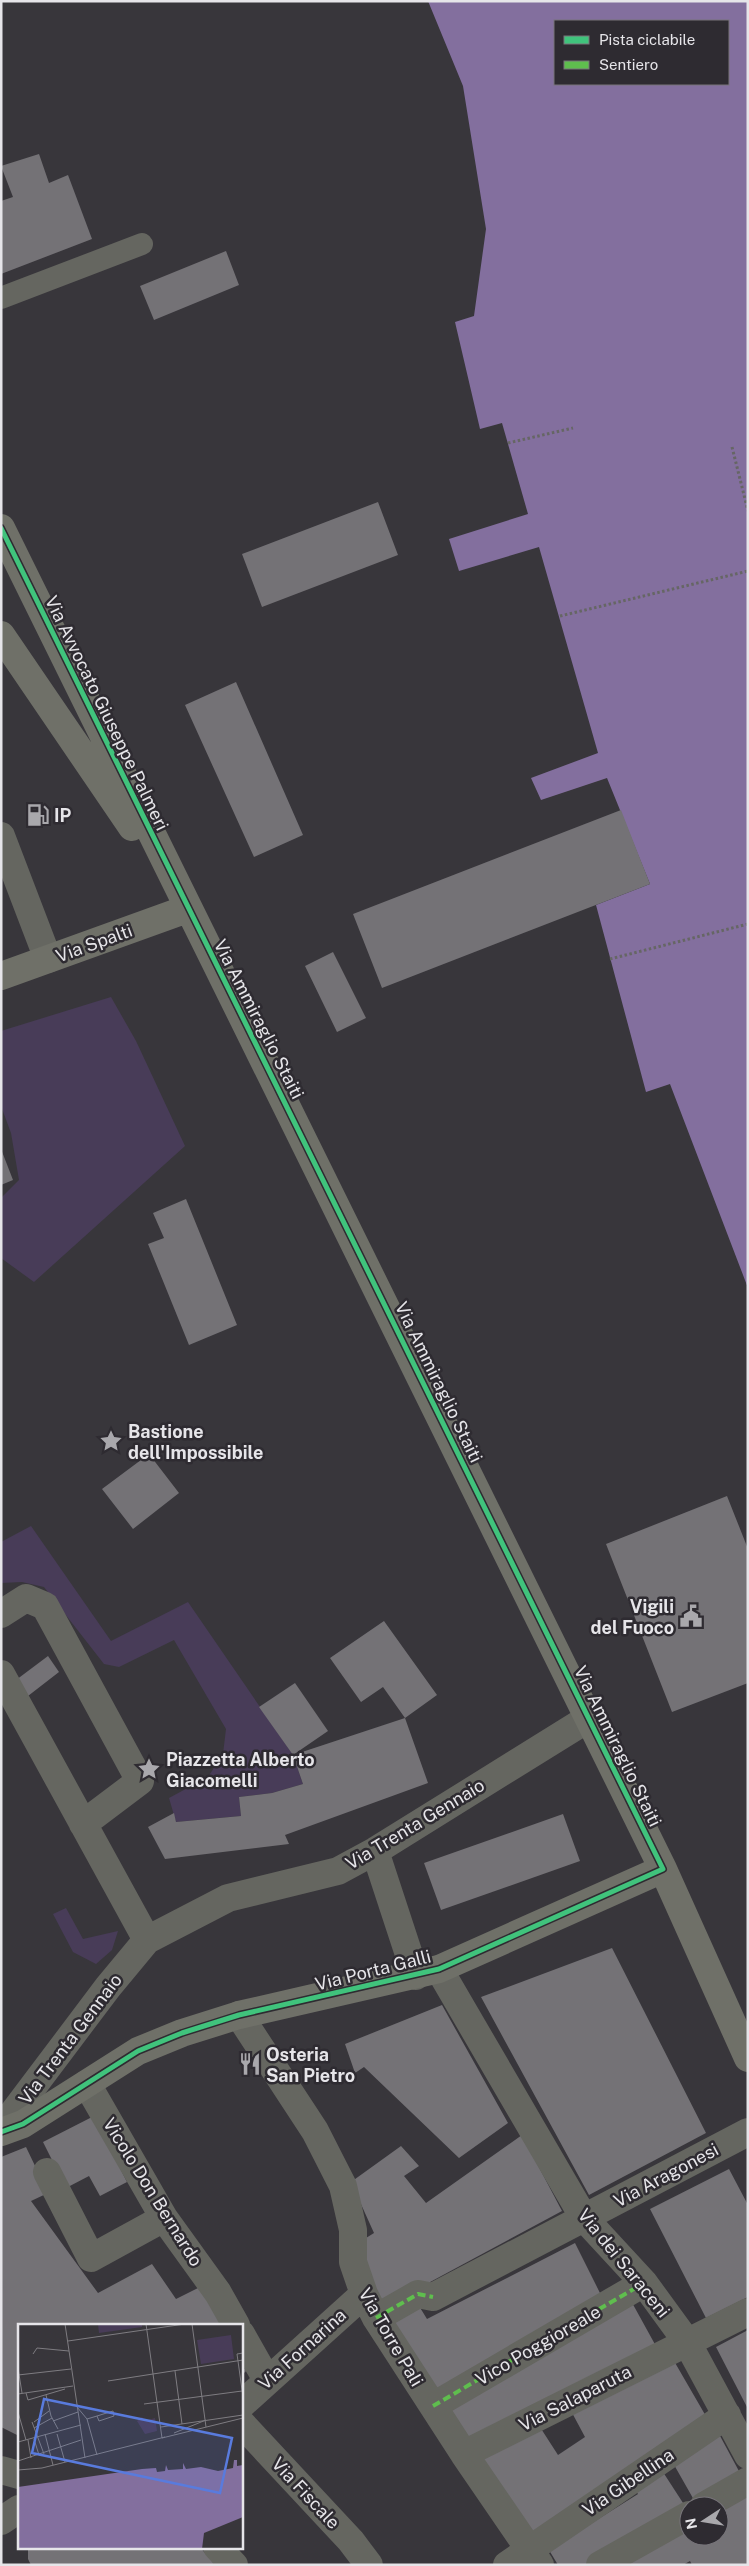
<svg xmlns="http://www.w3.org/2000/svg" width="749" height="2566" viewBox="0 0 749 2566" font-family="'Public Sans',sans-serif">
	<style>
		.green { fill: #483c58 }
		.water { fill: #836f9e; fill-rule: evenodd }
		.building { fill: #747276 }
		.lines { fill: none; stroke-linecap: round; stroke-linejoin: round }
		.path { stroke: #666664; stroke-width: 3; stroke-dasharray: 2.5 2.5; stroke-linecap: butt }
		.lane { stroke: #656660; stroke-width: 22 }
		.street { stroke: #656660; stroke-width: 28 }
		.secondary { stroke: #6f7068; stroke-width: 28 }
		.quiet { stroke: #5fbe4e; stroke-width: 4; stroke-dasharray: 8 4; stroke-linecap: butt }
		.cycleway-casing { stroke: #2e2b31; stroke-width: 8 }
		.cycleway { stroke: #40c37c; stroke-width: 5 }
		.labels { text-anchor: middle; dominant-baseline: central; stroke-width: 5; stroke-linejoin: round; paint-order: stroke }
		.street-label { font-size: 18px; fill: #e6e5e9; stroke: #2e2b31 }
		.poi-label { font-size: 18px; font-weight: bold; fill: #e6e5e9; stroke: #2e2b31; text-anchor: start }
		.inset-road { fill: none; stroke: #7e7c81; stroke-width: 1 }
		.view { fill: #597bdd; fill-opacity: 0.15; stroke: #597bdd; stroke-width: 2.5 }
		.inset-edge { fill: none; stroke: #e6e5e9; stroke-width: 2.5 }
	</style>
	<rect width="100%" height="100%" fill="#38363b"/>
	<path class="green" d="M111 997 136 1041 185 1146 34 1282 1 1258V1198L19 1180 11 1133 1 1106V1031Z
		M31 1526 111 1641 188 1602 293 1755 303 1784 272 1793 239 1797 241 1816 176 1822 169 1798 208 1777 223 1754 226 1729 174 1640 119 1667 104 1664 44 1587 22 1582 1 1583V1542Z
		M66 1908 83 1939 118 1931 112 1950 96 1964 73 1952 53 1914Z"/>
	<path class="water" d="M428 1H748V1288L670 1084 646 1092 596 905 650 884 607 778 541 800 531 778 598 753 539 547 459 571 449 539 528 514 502 423 480 429 455 322 474 316 486 229 463 86ZM555 21H728V84H555Z"/>
	<path class="building" d="M39 154 49 183 68 175 92 239 1 274V201L13 197 1 166Z
		M226 251 239 285 154 320 140 286Z
		M378 502 398 555 262 607 242 554Z
		M236 682 303 835 254 857 185 705Z
		M621 810 650 884 382 988 353 914Z
		M333 952 366 1018 337 1032 305 966Z
		M1 1149 13 1180 1 1185Z
		M186 1199 237 1325 189 1345 148 1244 164 1238 153 1213Z
		M149 1454 179 1493 133 1529 102 1489Z
		M727 1496 748 1549V1683L672 1712 606 1544Z
		M384 1621 437 1695 405 1718 383 1687 361 1702 330 1658Z
		M48 1656 59 1672 28 1696 16 1680Z
		M295 1683 328 1731 293 1755 405 1718 428 1783 285 1835 289 1844 165 1859 148 1827 174 1813 176 1822 241 1816 239 1797 272 1793 303 1784 293 1755 259 1707Z
		M563 1814 580 1861 441 1910 424 1863Z
		M612 1948 706 2133 589 2195 481 1997Z
		M442 2005 508 2123 459 2158 364 2067 355 2073 345 2044Z
		M94 2116 127 2182 100 2196 89 2176 66 2188 43 2142Z
		M522 2135 562 2211 380 2309 358 2243 374 2233 351 2182 401 2146 419 2166 404 2176 426 2203Z
		M26 2147 48 2193 31 2201 98 2293 152 2264 176 2299 202 2286 222 2325H19V2436L1 2427V2157Z
		M729 2169 748 2205V2297L706 2318 650 2209Z
		M575 2243 604 2301 437 2396 389 2317 416 2301 427 2319Z
		M630 2299 657 2348 467 2445 444 2410Z
		M748 2330V2409L716 2347Z
		M674 2361 707 2418 535 2537 477 2455 538 2424 558 2455 585 2437 570 2409Z
		M241 2362 246 2371 241 2376Z
		M719 2434 740 2473 694 2500 673 2463Z
		M661 2469 685 2506 585 2565H558L549 2550 638 2494 632 2486Z
		M748 2492V2565H692L690 2561 683 2565H616L689 2525V2536H719V2508Z
		M28 2547H200L215 2565H31L28 2559Z"/>
	<g class="lines">
		<path class="path" d="M508 443 573 428
			M732 447 748 511
			M560 616 748 571
			M610 959 748 924"/>
		<path class="lane" d="M1 298 142 244"/>
		<path class="street" d="M1 836 48 959
			M1 1614 26 1598 45 1606 140 1781 83 1824
			M1 1674 147 1940
			M375 1851 416 1976
			M439 1969 584 2218 644 2283 687 2342 748 2455
			M239 2015 315 2131 343 2186 353 2230V2262L364 2294 376 2318 464 2454 540 2565
			M87 2084 164 2218 218 2293 236 2325
			M1 2129 108 1987 147 1940 228 1898 338 1871 375 1851 589 1718
			M47 2172 91 2258 164 2218
			M376 2318 418 2294 433 2297 748 2132
			M241 2334 267 2380
			M241 2405 364 2294
			M433 2406 644 2283
			M241 2423 351 2541 369 2565
			M464 2454 748 2312
			M1 2470 19 2475
			M704 2506 748 2481
			M1 2521 19 2509
			M217 2547 234 2565
			M507 2565 727 2415
			M600 2565 689 2515"/>
		<path class="secondary" d="M1 528 663 1869 748 2058
			M1 635 132 827
			M1 976 187 909
			M1 2132 23 2124 138 2051 182 2033 239 2015 439 1969 663 1869"/>
		<path class="quiet" d="M376 2318 418 2294 433 2297
			M433 2406 644 2283"/>
		<defs>
			<path id="cycleway" d="M1 528 663 1869 439 1969 239 2015 182 2033 138 2051 23 2124 1 2132"/>
		</defs>
		<use href="#cycleway" class="cycleway-casing"/>
		<use href="#cycleway" class="cycleway"/>
	</g>
	<defs>
		<symbol id="fuel-bare" viewBox="-9 -9 18 18"><path d="M-5.5-6h7V0h2V4h1.3V-2.5L3-4.5l.8-.8L6-3V5H2.5V1h-1V6h-7ZM-4.2-4.7v3.2H.2V-4.7Z" fill="#a9a8ac" stroke="#2e2b31" stroke-width="2.5" paint-order="stroke"/></symbol>
		<symbol id="sight-bare" viewBox="-9 -9 18 18"><path d="M0-6L1.8-2.2L6-1.7L2.9 1.2L3.7 5.4L0 3.3L-3.7 5.4L-2.9 1.2L-6-1.7L-1.8-2.2Z" fill="#a9a8ac" stroke="#2e2b31" stroke-width="2.5" paint-order="stroke"/></symbol>
		<symbol id="civic-bare" viewBox="-9 -9 18 18"><path d="M-.6-6.5H3V-4.5H.6V-3L4-1V1h2V6H-6V1h2V-1L-.6-3ZM-1.2 2.5V6h2.4V2.5Z" fill="#a9a8ac" stroke="#2e2b31" stroke-width="2.5" paint-order="stroke"/></symbol>
		<symbol id="restaurant-bare" viewBox="-9 -9 18 18"><path d="M-5-6h1v4h1v-4h1v4h1v-4h1v5L-1.5 .5V6h-2V.5L-5-1ZM5-6V6H3V1.5H1.5Q1.5-4 5-6Z" fill="#a9a8ac" stroke="#2e2b31" stroke-width="2.5" paint-order="stroke"/></symbol>
	</defs>
	<g fill-rule="evenodd">
		<use href="#fuel-bare" x="22" y="799" width="32" height="32"/>
		<use href="#sight-bare" x="95" y="1425" width="32" height="32"/>
		<use href="#civic-bare" x="675" y="1600" width="32" height="32"/>
		<use href="#sight-bare" x="133" y="1753" width="32" height="32"/>
		<use href="#restaurant-bare" x="234" y="2048" width="32" height="32"/>
	</g>
	<g class="labels">
		<g class="street-label">
			<text transform="translate(107 713) rotate(64)">Via Avvocato Giuseppe Palmeri</text>
			<text transform="translate(94 943) rotate(-20)">Via Spalti</text>
			<text transform="translate(259 1019) rotate(63)">Via Ammiraglio Staiti</text>
			<text transform="translate(439 1382) rotate(64)">Via Ammiraglio Staiti</text>
			<text transform="translate(618 1746) rotate(64)">Via Ammiraglio Staiti</text>
			<text transform="translate(415 1824) rotate(-31)">Via Trenta Gennaio</text>
			<text transform="translate(373 1970) rotate(-14)">Via Porta Galli</text>
			<text transform="translate(70 2039) rotate(-53)">Via Trenta Gennaio</text>
			<text transform="translate(666 2175) rotate(-28)">Via Aragonesi</text>
			<text transform="translate(153 2192) rotate(58)">Vicolo Don Bernardo</text>
			<text transform="translate(624 2263) rotate(51)">Via dei Saraceni</text>
			<text transform="translate(391 2337) rotate(60)">Via Torre Pali</text>
			<text transform="translate(538 2345) rotate(-30)">Vico Poggioreale</text>
			<text transform="translate(302 2349) rotate(-42)">Via Fornarina</text>
			<text transform="translate(575 2398) rotate(-27)">Via Salaparuta</text>
			<text transform="translate(628 2482) rotate(-34)">Via Gibellina</text>
			<text transform="translate(306 2493) rotate(47)">Via Fiscale</text>
		</g>
		<g class="poi-label">
			<text x="54" y="815">IP</text>
			<text x="128" y="1431">Bastione<tspan x="128" dy="21">dell'Impossibile</tspan></text>
			<text x="674" y="1606" text-anchor="end">Vigili<tspan x="674" dy="21">del Fuoco</tspan></text>
			<text x="166" y="1759">Piazzetta Alberto<tspan x="166" dy="21">Giacomelli</tspan></text>
			<text x="266" y="2054">Osteria<tspan x="266" dy="21">San Pietro</tspan></text>
		</g>
	</g>
	<g transform="translate(18 2324)">
		<rect width="225" height="225" fill="#38363b"/>
		<path d="M80 0H124V3L81 9ZM213 11 216 35 183 40 179 16ZM124 93 127 97 137 94 139 107 127 110 119 97Z" fill="#483c58"/>
		<path d="M216 136H219V142L225 141V193L186 209 184 225H0V163L124 145 138 144 139 148 147 147 148 141 150 146 165 145V139L168 145 183 143 200 147 215 144Z" fill="#836f9e"/>
		<path class="inset-road" d="M47 0 67 134M128 0 144 114 225 94M174 0 188 103M50 17 167 0M225 29 219 30 225 73M15 30 19 24 51 27M0 44 4 69M157 47 164 100M135 50 225 36M0 51 53 45M90 57 135 50M8 69 10 76 47 65M0 70 55 62M28 71 33 92 40 105M126 80 224 67M59 83 69 95 79 131M0 88 8 116M69 95 79 92 95 87 96 92 81 97 79 92M35 97 60 88M14 98 26 130M16 98 31 87M143 103 225 91M16 104 34 94M0 109V132M156 109 188 96M27 110 35 141M39 110 47 138M16 115 21 131M10 116 13 134M0 118 63 101M0 137 63 116M0 146 24 144 147 113"/>
		<path class="view" d="M26 75 214 114 202 169 14 129Z"/>
		<rect width="225" height="225" class="inset-edge"/>
	</g>
	<rect width="749" height="2566" fill="none" stroke="#e6e5e9" stroke-width="5"/>
	<rect x="554" y="20" width="175" height="65" fill="#2e2b31" stroke="#78757b"/>
	<rect x="564" y="36" width="25" height="8" fill="#40c37c" stroke="#78757b"/>
	<text x="599" y="45" font-size="15" fill="#e6e5e9">Pista ciclabile</text>
	<rect x="564" y="61" width="25" height="8" fill="#5fbe4e" stroke="#78757b"/>
	<text x="599" y="70" font-size="15" fill="#e6e5e9">Sentiero</text>
	<g transform="translate(704 2521) rotate(258)"><circle r="24" fill="#2e2b31" stroke="#78757b"/>
	<path d="M0-4L9 19L0 12L-9 19Z" fill="#a9a8ac"/>
	<text y="-8" font-size="14" font-weight="bold" text-anchor="middle" fill="#e6e5e9">N</text>
	</g>
</svg>
